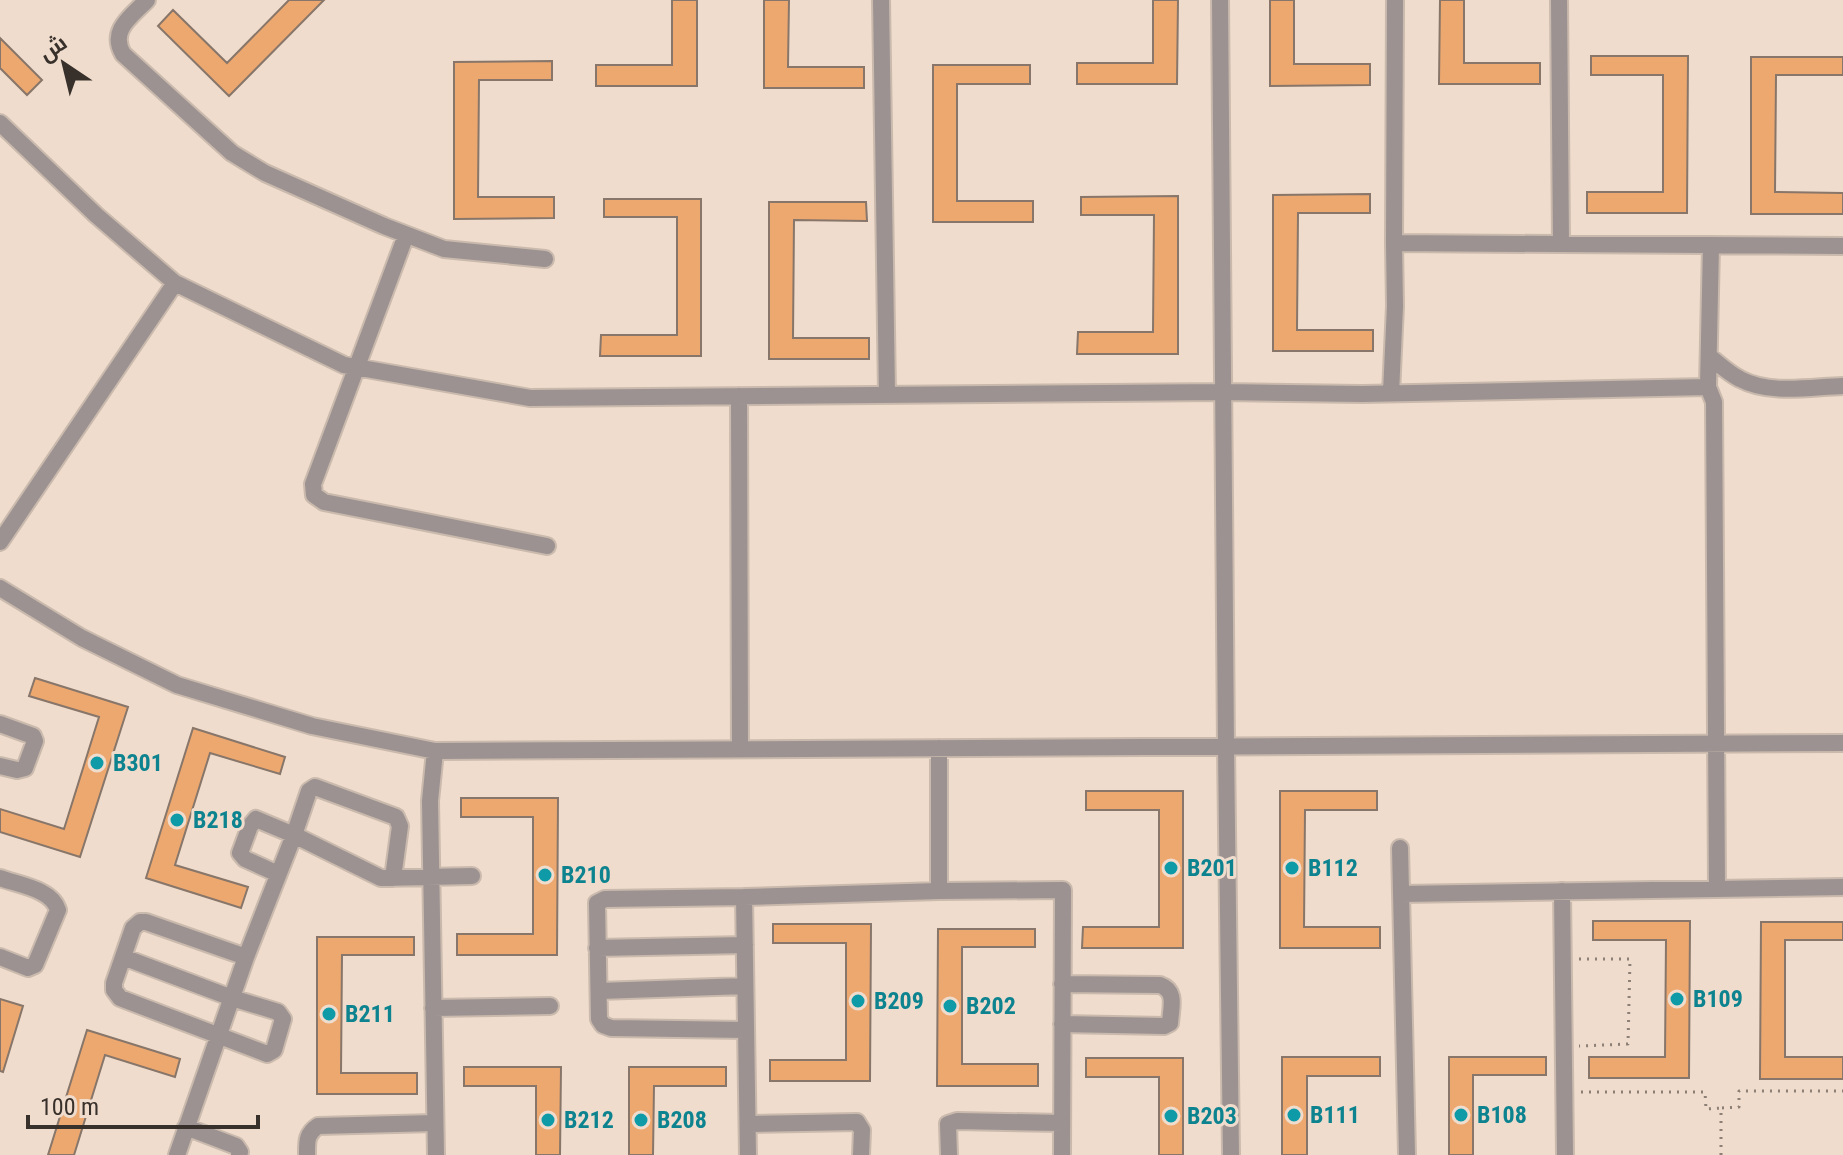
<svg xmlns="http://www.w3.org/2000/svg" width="1843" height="1155" viewBox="0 0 1843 1155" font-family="'Roboto Condensed',Cairo,sans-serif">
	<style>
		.building { fill: #eda870; stroke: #877669; stroke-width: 2 }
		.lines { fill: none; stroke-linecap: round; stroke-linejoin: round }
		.minor-casing { stroke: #cabaad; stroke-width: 20 }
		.path { stroke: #8c7f76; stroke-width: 3; stroke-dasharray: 2 6; stroke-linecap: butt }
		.minor { stroke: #9c9291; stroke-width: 16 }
		.culture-dot { fill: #0f9aa8; stroke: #efdccd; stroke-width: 3 }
		.labels { text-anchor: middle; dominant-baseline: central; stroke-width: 6; stroke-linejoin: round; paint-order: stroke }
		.culture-label { font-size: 24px; font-weight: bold; fill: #0d838f; stroke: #efdccd; text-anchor: start }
	</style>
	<rect width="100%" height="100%" fill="#efdccd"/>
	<path class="building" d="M289 0H324L229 96 158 26 173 10 227 63Z
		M672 0H697V86H596V65H672Z
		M764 0H789L788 67H864V88H764Z
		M1153 0H1178L1177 84H1077V63H1153Z
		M1270 0H1294V64H1370V85L1270 86Z
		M1440 0H1464V63H1540V84H1439Z
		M0 38 42 80 27 95 0 68Z
		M1591 56H1688L1687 213H1587V192H1663V75H1591Z
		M1751 57H1843V75H1776L1775 192 1843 193V214H1751Z
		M552 61V80H479L478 197H554V218L454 219V62Z
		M933 65H1030V84H957V201H1033V222H933Z
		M1370 194V213H1298L1297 330H1373V351H1273V195Z
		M1178 196V354H1077L1078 332H1153L1154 215H1081V197Z
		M604 199H701V356H600L601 335H677V217H604Z
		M769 202H866L867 221 794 220 793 338H869V359H769Z
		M35 678 128 707 80 857 0 832V809L64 829 99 717 29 696Z
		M193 728 285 757 280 774 210 753 175 865 248 887 241 908 146 878Z
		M1086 791H1183V948H1082L1083 927H1159V810H1086Z
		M1280 791H1377V810H1305L1304 927H1380V948H1280Z
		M461 798H558L557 955H457V934H533V817H461Z
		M1593 921H1690L1689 1078H1589V1057H1665L1666 940H1593Z
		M1761 922H1843V940H1785V1057H1843V1079H1760Z
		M773 924H871L870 1081H770V1060H846V943H773Z
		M938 929H1035V947H962V1064H1038V1086H937Z
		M317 937H414V955H342L341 1073H417V1094H317Z
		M0 999 23 1006 3 1072 0 1071Z
		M87 1030 180 1059 175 1077 105 1055 74 1155H48Z
		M1282 1057H1380V1076H1307V1155H1282Z
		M1449 1057H1546V1075H1473V1155H1449Z
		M1086 1058H1183V1155H1159V1077H1086Z
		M464 1067H561L560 1155H536V1086H464Z
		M629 1067H726V1086H654L653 1155H629Z"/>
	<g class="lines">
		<defs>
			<path id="minor" d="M147 0C132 16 109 30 123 54L232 153 265 173 384 226 444 249 545 259
				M881 0 887 394
				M1220 0 1226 747 1231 1155
				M1395 0 1394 243 1843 246
				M1559 0 1561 244
				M0 123 96 215 175 283 344 365 530 398 1223 392 1362 394 1708 387 1714 402 1717 889
				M406 235 313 484 314 495 324 502 547 546
				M1709 356C1719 364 1728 373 1740 379 1770 395 1810 387 1843 386
				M1708 387 1711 245
				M1391 393 1395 306 1394 243
				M739 396 740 749
				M0 542 175 283
				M0 588 82 638 177 685 312 726 435 751 1843 743
				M0 724 33 736 35 741 25 768 17 770 0 766
				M939 748V891
				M435 751 430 801 436 1155
				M1400 848 1407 1155
				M278 874 245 859 240 853 250 826 256 819 294 835 309 791 315 787 396 817 400 826 393 878
				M0 878C19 885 52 889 58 910L35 965 28 968 0 957
				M1562 891 1565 1155
				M1401 894 1843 887
				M744 897 605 899 597 903 599 1019 603 1025 611 1028 746 1030
				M597 948 745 945
				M123 957 232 998 278 1012 283 1019 274 1050 267 1054 120 998 114 990V983L133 928 140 922H146L246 957
				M599 991 745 986
				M433 1008 550 1006
				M1062 1024 1164 1026 1170 1023C1171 1007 1177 991 1160 985L1062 984
				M748 1124 857 1122 862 1130 861 1155
				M186 1127 236 1146 240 1152 239 1155
				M177 1155 246 957 294 835 381 878 472 876
				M307 1155C307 1142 306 1134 318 1126L435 1123
				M748 1155 744 897 939 891 1063 890 1062 1155
				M949 1155 948 1124 957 1121 1062 1123"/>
		</defs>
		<use href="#minor" class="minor-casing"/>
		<path class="path" d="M1579 959H1630L1628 1044 1579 1046
			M1581 1092H1705L1706 1109 1721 1108
			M1721 1155V1108L1739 1107V1091H1843"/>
		<use href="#minor" class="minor"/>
	</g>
	<g class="culture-dot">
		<circle cx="97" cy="763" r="8"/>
		<circle cx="177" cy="820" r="8"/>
		<circle cx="1171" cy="868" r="8"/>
		<circle cx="1292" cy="868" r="8"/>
		<circle cx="545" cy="875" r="8"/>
		<circle cx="1677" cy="999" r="8"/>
		<circle cx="858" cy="1001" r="8"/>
		<circle cx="950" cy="1006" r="8"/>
		<circle cx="329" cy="1014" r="8"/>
		<circle cx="1294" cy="1115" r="8"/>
		<circle cx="1461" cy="1115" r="8"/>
		<circle cx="1171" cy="1116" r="8"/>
		<circle cx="548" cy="1120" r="8"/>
		<circle cx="641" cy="1120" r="8"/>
	</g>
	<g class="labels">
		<g class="culture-label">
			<text x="113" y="763">B301</text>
			<text x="193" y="820">B218</text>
			<text x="1187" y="868">B201</text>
			<text x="1308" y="868">B112</text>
			<text x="561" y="875">B210</text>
			<text x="1693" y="999">B109</text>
			<text x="874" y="1001">B209</text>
			<text x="966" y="1006">B202</text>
			<text x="345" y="1014">B211</text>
			<text x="1310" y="1115">B111</text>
			<text x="1477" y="1115">B108</text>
			<text x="1187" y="1116">B203</text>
			<text x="564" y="1120">B212</text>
			<text x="657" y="1120">B208</text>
		</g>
	</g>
	<g transform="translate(64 64) rotate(325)" stroke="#efdccd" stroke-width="6" paint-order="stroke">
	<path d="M0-6L14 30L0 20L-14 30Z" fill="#38302b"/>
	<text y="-12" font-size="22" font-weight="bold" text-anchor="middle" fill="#38302b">ش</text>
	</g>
	<path d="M28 1115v12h230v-12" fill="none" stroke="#38302b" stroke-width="4"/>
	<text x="40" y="1115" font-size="24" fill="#38302b" stroke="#efdccd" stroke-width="6" paint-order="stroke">100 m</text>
</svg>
